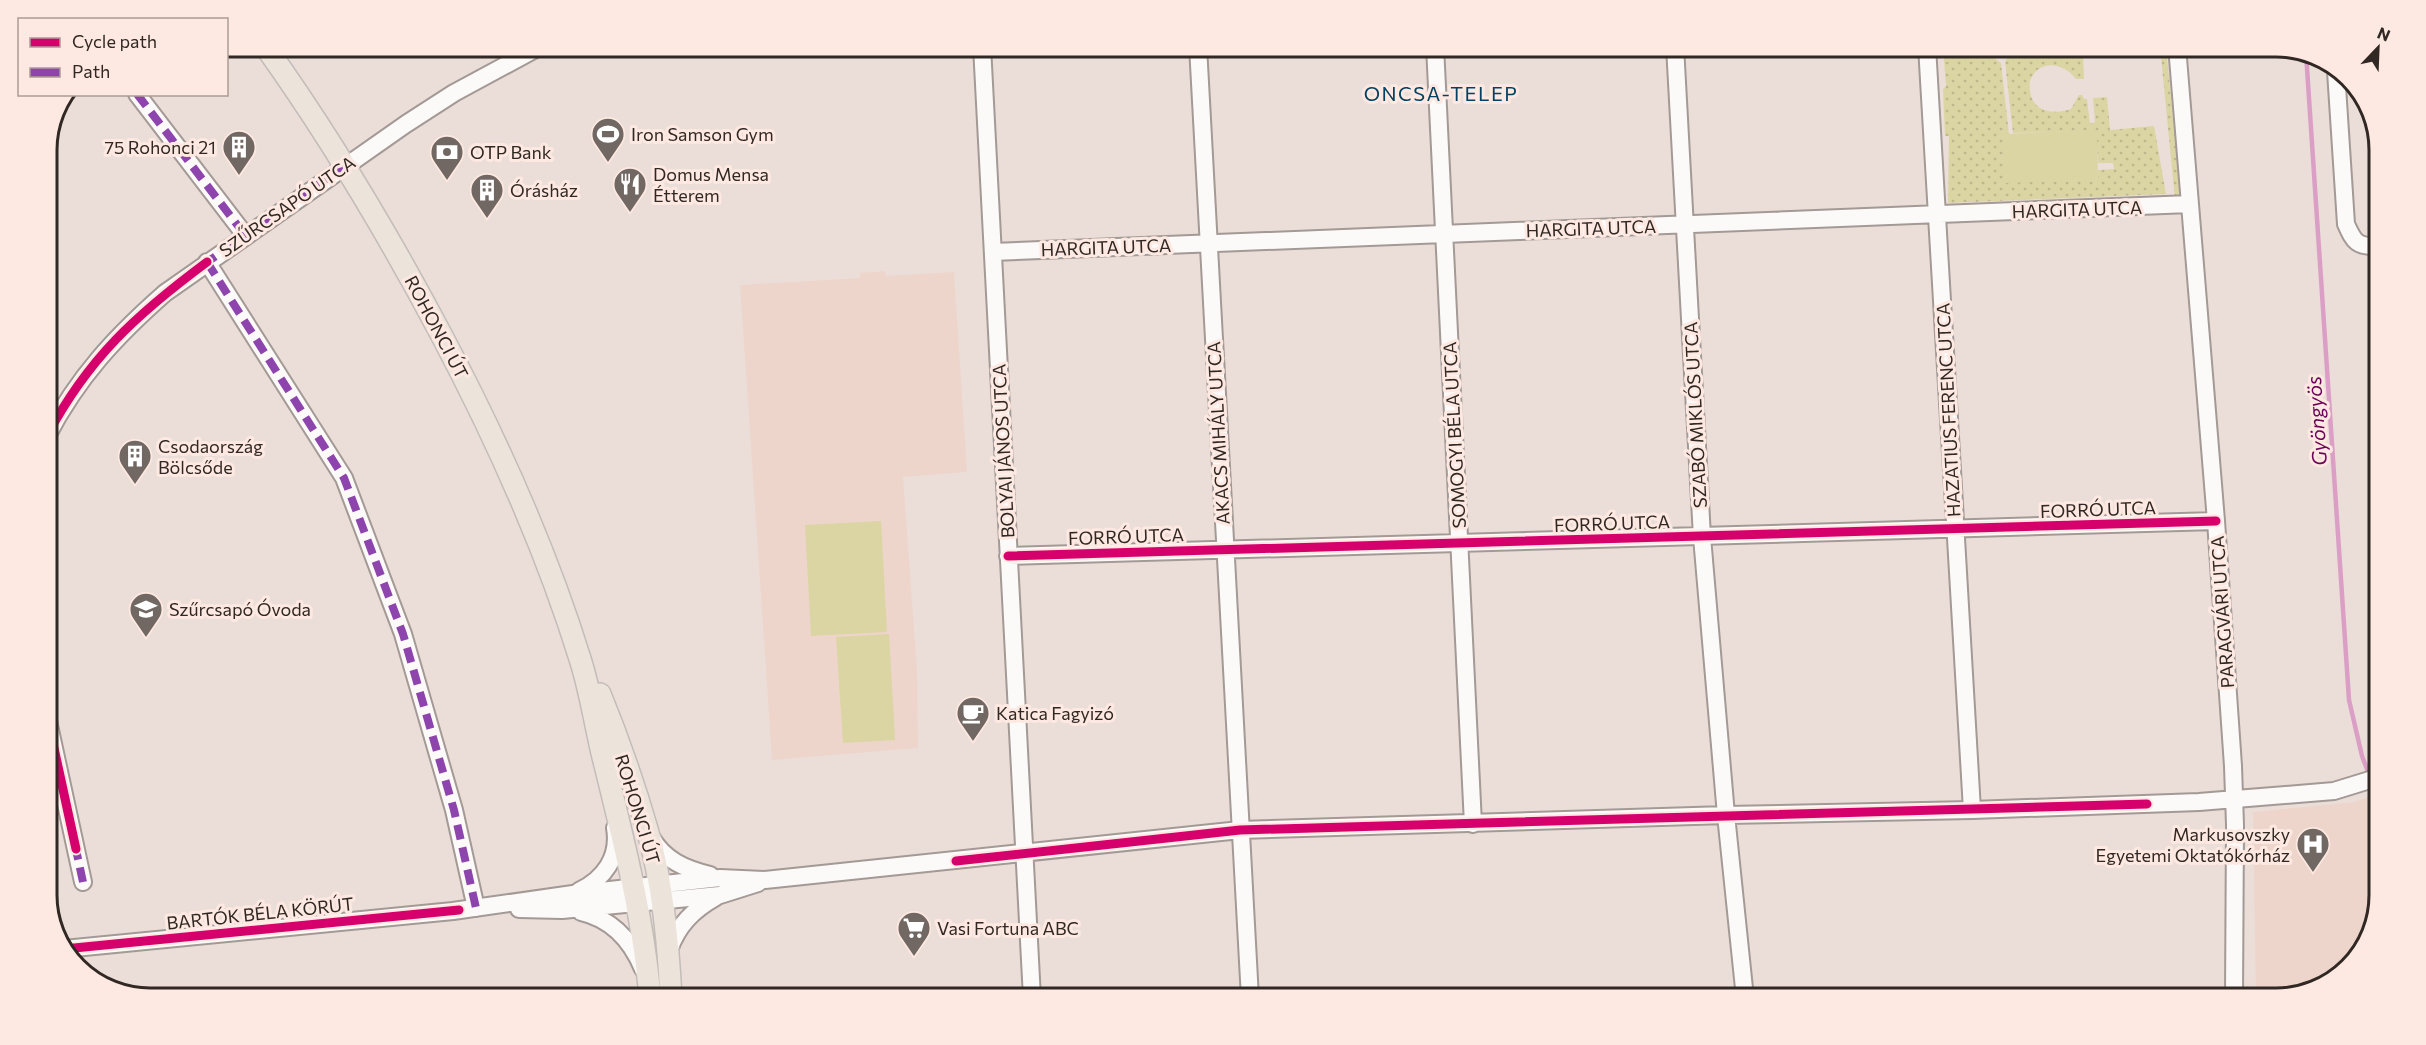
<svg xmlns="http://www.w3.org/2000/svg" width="2426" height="1045" viewBox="0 0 2426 1045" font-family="Commissioner,sans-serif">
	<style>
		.built { fill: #edd5cc }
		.grass { fill: url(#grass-dots) }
		.pitch { fill: #dbd5a3 }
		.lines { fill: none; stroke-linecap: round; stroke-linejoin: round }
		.stream { stroke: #db9ec5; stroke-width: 4.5 }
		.minor-casing { stroke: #a39995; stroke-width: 20 }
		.major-casing { stroke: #c3bcb9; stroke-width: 24 }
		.minor { stroke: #fcfaf9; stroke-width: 16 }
		.major { stroke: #ece4db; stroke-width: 21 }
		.quiet { stroke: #8e44ad; stroke-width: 8; stroke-dasharray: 15 8; stroke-linecap: butt }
		.cycleway-casing { stroke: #fde9e1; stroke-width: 13 }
		.cycleway { stroke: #d6006c; stroke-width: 9 }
		.labels { text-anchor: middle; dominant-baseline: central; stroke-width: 6; stroke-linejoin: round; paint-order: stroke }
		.poi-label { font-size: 18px; fill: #312824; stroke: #fde9e1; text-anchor: start }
		.street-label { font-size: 18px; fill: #312824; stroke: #fde9e1 }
		.neighbourhood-label { font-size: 20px; letter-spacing: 1.5px; fill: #034162; stroke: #fde9e1 }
		.water-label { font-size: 20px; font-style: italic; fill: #6b0359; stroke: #fde9e1 }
		.rim { fill: none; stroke: #312824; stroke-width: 3 }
	</style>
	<defs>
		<pattern id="grass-dots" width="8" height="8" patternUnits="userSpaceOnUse" patternTransform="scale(1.5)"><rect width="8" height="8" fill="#dbd5a3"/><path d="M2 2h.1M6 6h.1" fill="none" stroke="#bcb78c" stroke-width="1.8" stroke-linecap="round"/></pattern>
	</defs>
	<rect width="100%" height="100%" fill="#ebded9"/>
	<path class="built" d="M885 271 886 276 954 272 967 472 903 477 917 669 918 748 772 760 740 285 860 278V273Z
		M2373 795 2372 934 2334 981 2276 998H2256L2253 812 2354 802Z"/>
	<path class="grass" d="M1943 47H1979L2001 63 2009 134H2003L2098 180V170L2114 169 2113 163H2098L2096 131 2013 133 2005 62 2008 56 2055 51 2058 58 2083 56 2084 79H2076C2064 63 2039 58 2030 81 2029 86 2030 91 2031 96 2037 114 2056 114 2071 109L2079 95H2082L2084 99H2087L2090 124 2095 122 2093 98 2107 97 2110 130 2154 126 2166 194 1948 203 1949 136H1945L1943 89 1946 86Z
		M2160 47H2166L2180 188 2179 195 2175 199Z"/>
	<path class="pitch" d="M2097 130 2098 180 2005 183 2003 134Z
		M881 521 887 632 811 636 805 525Z
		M889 634 895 740 843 743 836 637Z"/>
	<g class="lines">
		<path class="stream" d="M2306 53 2349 700 2362 756 2370 777"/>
		<defs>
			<path id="minor" d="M982 46 1032 998
				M1198 46 1250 998
				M1435 46 1473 824
				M1675 46 1702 537 1726 815 1745 998
				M1927 46 1972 810
				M2177 46 2216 521 2233 766 2235 825 2234 998
				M2336 71 2346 224C2354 242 2357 247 2378 246
				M137 94 245 235
				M993 252 2190 204
				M207 262 344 478 403 634 454 810 476 908
				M47 436C78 377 115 337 165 293L406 124 454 93 541 46
				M1008 556 2216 521
				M47 716 83 882
				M651 837C664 860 685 869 710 875
				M579 891C604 879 620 857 615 828
				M519 909 562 910 720 895 758 883
				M581 912C612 919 631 940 643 969
				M64 949 453 911 573 894 720 878 765 880 1240 830 1726 815 1972 810 2199 802 2334 791 2373 779
				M669 950C678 925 693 910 716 897"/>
			<path id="major" d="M265 46C332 140 388 234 442 336 497 440 546 548 581 662 590 691 595 723 602 753 622 834 643 915 650 998
				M600 694C618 738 634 784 647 829 663 884 668 942 671 998"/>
		</defs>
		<use href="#minor" class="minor-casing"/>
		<use href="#major" class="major-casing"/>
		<use href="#minor" class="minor"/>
		<use href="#major" class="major"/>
		<path class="quiet" d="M137 94 245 235
			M207 262 344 478 403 634 454 810 476 908
			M203 265 346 165
			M75 845 83 882"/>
		<defs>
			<path id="cycleway" d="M47 436C88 358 137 314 207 262
				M1008 556 2216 521
				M47 716 76 849
				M956 861 1240 830 2147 804
				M64 949 459 910"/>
		</defs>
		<use href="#cycleway" class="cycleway-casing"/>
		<use href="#cycleway" class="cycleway"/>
	</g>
	<defs>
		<symbol id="stadium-pin" viewBox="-11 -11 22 30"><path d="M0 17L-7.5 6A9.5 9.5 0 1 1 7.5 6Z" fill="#726863" stroke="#fde9e1"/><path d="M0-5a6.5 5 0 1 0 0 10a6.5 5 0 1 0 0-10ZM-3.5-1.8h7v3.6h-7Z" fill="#fff"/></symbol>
		<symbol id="building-pin" viewBox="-11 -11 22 30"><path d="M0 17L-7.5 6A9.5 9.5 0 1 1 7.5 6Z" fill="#726863" stroke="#fde9e1"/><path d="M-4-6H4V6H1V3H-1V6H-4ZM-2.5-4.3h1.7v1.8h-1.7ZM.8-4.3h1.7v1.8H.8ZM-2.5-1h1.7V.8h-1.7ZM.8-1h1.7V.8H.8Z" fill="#fff"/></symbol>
		<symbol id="bank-pin" viewBox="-11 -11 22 30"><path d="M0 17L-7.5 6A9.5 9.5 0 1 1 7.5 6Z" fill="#726863" stroke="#fde9e1"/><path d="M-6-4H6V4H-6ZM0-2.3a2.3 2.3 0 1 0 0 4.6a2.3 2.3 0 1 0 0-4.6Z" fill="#fff"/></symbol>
		<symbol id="restaurant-pin" viewBox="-11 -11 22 30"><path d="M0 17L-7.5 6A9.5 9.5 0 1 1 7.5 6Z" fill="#726863" stroke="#fde9e1"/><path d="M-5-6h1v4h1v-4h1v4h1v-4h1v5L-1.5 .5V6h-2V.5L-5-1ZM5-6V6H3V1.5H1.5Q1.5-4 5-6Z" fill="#fff"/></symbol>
		<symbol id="school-pin" viewBox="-11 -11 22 30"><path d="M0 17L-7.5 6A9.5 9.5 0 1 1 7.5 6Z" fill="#726863" stroke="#fde9e1"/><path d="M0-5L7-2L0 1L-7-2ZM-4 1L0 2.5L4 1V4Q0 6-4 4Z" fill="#fff"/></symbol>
		<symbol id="cafe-pin" viewBox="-11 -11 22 30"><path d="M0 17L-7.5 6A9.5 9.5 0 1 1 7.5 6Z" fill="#726863" stroke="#fde9e1"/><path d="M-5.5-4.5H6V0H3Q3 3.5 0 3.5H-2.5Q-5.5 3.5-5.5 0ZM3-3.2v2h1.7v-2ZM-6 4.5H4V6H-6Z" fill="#fff"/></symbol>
		<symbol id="hospital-pin" viewBox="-11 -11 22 30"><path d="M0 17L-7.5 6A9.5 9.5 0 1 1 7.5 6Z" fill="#726863" stroke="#fde9e1"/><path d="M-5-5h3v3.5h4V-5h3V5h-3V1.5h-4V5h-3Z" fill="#fff"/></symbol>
		<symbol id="supermarket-pin" viewBox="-11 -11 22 30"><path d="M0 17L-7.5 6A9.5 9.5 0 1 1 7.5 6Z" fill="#726863" stroke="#fde9e1"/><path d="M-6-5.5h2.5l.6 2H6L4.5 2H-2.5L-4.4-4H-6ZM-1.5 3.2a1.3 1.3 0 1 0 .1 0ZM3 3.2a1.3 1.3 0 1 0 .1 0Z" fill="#fff"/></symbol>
	</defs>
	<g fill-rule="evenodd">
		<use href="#stadium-pin" x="589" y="115" width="38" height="52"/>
		<use href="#building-pin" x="220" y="128" width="38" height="52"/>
		<use href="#bank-pin" x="428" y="133" width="38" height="52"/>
		<use href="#restaurant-pin" x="611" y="165" width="38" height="52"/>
		<use href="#building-pin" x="468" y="171" width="38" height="52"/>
		<use href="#building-pin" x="116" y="437" width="38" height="52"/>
		<use href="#school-pin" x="127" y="590" width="38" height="52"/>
		<use href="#cafe-pin" x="954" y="694" width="38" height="52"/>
		<use href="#hospital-pin" x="2294" y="825" width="38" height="52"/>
		<use href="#supermarket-pin" x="895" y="909" width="38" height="52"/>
	</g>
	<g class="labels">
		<g class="poi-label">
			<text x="631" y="134">Iron Samson Gym</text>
			<text x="216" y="147" text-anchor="end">75 Rohonci 21</text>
			<text x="470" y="152">OTP Bank</text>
			<text x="653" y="174">Domus Mensa<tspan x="653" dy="21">Étterem</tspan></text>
			<text x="510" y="190">Órásház</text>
			<text x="158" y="446">Csodaország<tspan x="158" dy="21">Bölcsőde</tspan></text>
			<text x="169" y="609">Szűrcsapó Óvoda</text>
			<text x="996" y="713">Katica Fagyizó</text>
			<text x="2290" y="834" text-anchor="end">Markusovszky<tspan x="2290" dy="21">Egyetemi Oktatókórház</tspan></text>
			<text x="937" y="928">Vasi Fortuna ABC</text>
		</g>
		<g class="street-label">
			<text transform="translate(287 206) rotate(-35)">SZŰRCSAPÓ UTCA</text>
			<text transform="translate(2077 209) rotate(-2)">HARGITA UTCA</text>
			<text transform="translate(1591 228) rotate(-2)">HARGITA UTCA</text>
			<text transform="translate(1106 247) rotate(-2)">HARGITA UTCA</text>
			<text transform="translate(437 327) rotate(62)">ROHONCI ÚT</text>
			<text transform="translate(1948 410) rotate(-93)">HAZATIUS FERENC UTCA</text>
			<text transform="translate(1695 415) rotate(-93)">SZABÓ MIKLÓS UTCA</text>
			<text transform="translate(1218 433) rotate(-93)">AKACS MIHÁLY UTCA</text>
			<text transform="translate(1454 435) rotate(-93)">SOMOGYI BÉLA UTCA</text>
			<text transform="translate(1003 451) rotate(-93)">BOLYAI JÁNOS UTCA</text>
			<text transform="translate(2098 509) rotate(-2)">FORRÓ UTCA</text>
			<text transform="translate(1612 523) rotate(-2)">FORRÓ UTCA</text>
			<text transform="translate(1126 536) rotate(-2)">FORRÓ UTCA</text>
			<text transform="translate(2222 612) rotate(-94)">PARAGVÁRI UTCA</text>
			<text transform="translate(638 809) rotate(73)">ROHONCI ÚT</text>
			<text transform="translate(260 913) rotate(-6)">BARTÓK BÉLA KÖRÚT</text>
		</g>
		<g class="neighbourhood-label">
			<text x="1441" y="93">ONCSA-TELEP</text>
		</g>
		<g class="water-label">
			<text transform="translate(2316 421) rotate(-94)">Gyöngyös</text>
		</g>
	</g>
	<path d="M0 0H2426V1045H0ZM150 57H2276A93 93 0 0 1 2369 150V895A93 93 0 0 1 2276 988H150A93 93 0 0 1 57 895V150A93 93 0 0 1 150 57Z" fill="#fde9e1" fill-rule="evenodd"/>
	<path class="rim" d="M150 57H2276A93 93 0 0 1 2369 150V895A93 93 0 0 1 2276 988H150A93 93 0 0 1 57 895V150A93 93 0 0 1 150 57Z"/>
	<rect x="18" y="18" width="210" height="78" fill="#fde9e1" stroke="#ab9c95" stroke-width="1.5"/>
	<rect x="30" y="38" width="30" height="9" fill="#d6006c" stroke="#ab9c95" stroke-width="1.5"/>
	<text x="72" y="48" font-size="18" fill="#312824">Cycle path</text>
	<rect x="30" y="68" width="30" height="9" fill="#8e44ad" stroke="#ab9c95" stroke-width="1.5"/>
	<text x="72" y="78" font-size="18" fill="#312824">Path</text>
	<g transform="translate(2378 48) rotate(23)" stroke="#fde9e1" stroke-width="4.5" paint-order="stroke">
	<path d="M0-4.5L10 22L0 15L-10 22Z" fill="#312824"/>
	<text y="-9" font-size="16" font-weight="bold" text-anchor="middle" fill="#312824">N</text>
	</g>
</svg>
